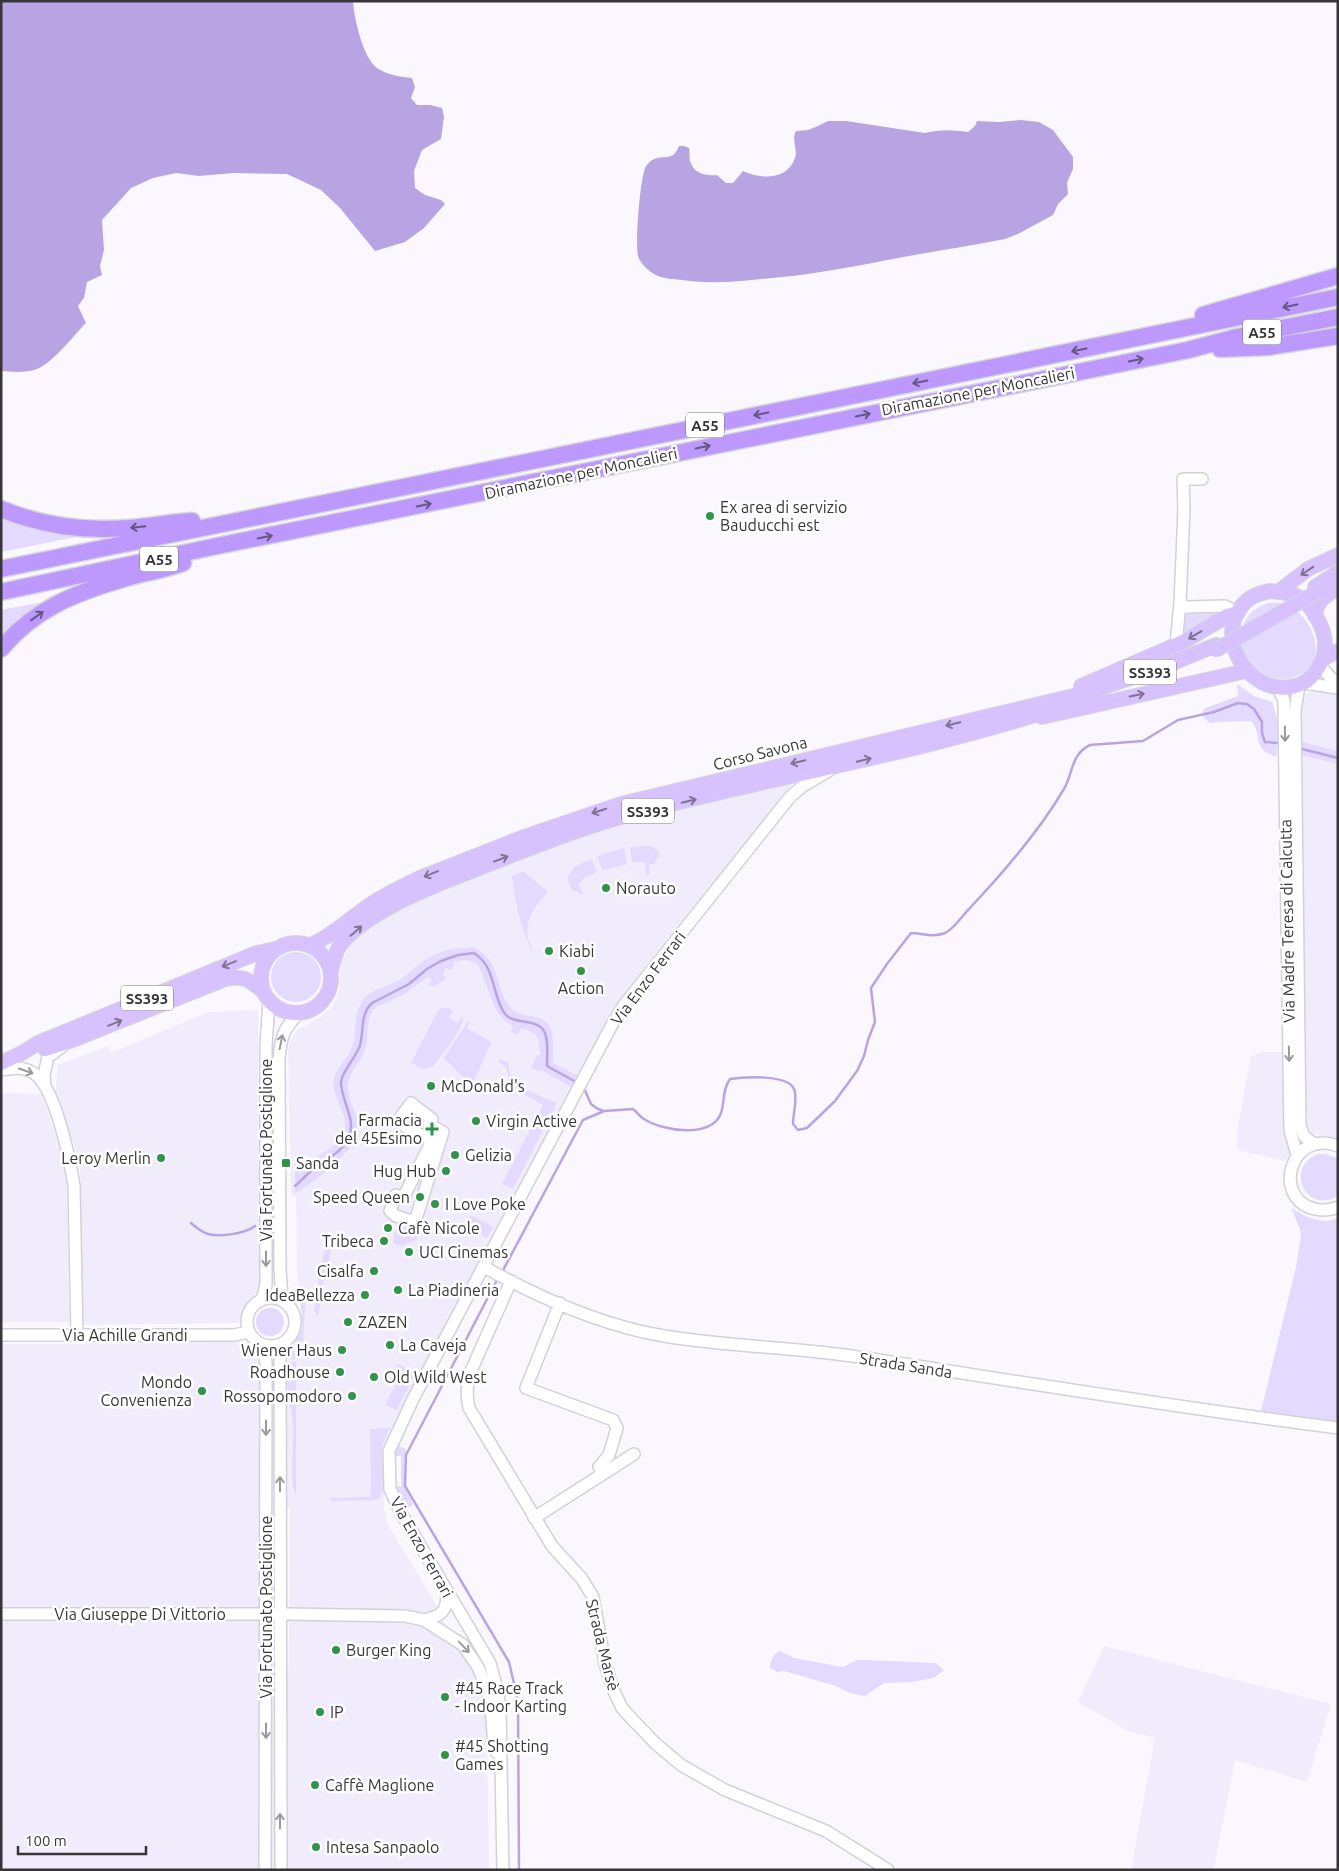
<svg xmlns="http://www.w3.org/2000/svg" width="1339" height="1871" viewBox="0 0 1339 1871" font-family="Ubuntu,sans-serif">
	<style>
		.built { fill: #f0ecfb }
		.green { fill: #e4d9fe }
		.water { fill: #b8a4e3 }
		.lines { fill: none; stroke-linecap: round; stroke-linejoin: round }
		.stream { stroke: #b8a4e3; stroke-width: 2.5 }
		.minor-casing { stroke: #d3d1d8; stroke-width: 14 }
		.major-casing { stroke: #d7d7d7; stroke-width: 16 }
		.highway-casing { stroke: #d7d7d7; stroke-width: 19 }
		.minor { stroke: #fff; stroke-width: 11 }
		.major { stroke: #d7c1ff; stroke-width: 14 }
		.highway { stroke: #bc98ff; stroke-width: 16 }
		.major-bridge-casing { stroke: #d7d7d7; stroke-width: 16; stroke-linecap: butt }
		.major-bridge { stroke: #d7c1ff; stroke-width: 14 }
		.oneway { stroke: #65587e }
		.oneway2 { stroke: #7e7492 }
		.oneway3 { stroke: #9a9a9c }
		.poi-dot { fill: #2f944a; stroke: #fff; stroke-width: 2 }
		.labels { text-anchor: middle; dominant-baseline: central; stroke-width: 5; stroke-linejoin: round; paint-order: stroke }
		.shield { fill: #fff; stroke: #727274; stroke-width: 1 }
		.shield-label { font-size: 15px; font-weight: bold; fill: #363538 }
		.street-label { font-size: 16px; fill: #363538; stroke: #fff }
		.poi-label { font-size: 16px; fill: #363538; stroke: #fff; text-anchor: start }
	</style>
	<rect width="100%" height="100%" fill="#faf8fe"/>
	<path class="built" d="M1314 690 1328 691 1338 694V1139L1309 1133 1305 1120 1300 703 1304 695Z
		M793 783 654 955 611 1014 383 1448 384 1509 388 1525 440 1611 439 1613 465 1658 476 1674 485 1698 487 1714 489 1870H1V1344H82L94 1341 244 1342 253 1344 258 1352 260 1362 261 1669H289L290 1509 285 1508 286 1369 287 1357 302 1329V1315L297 1273 296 1196H291L288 1048 291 1039 296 1031 321 1017 332 1007 339 993 341 963 349 948 353 940 387 917 427 897 588 833 673 809Z
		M258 1010 260 1287 258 1292 247 1305 239 1323 82 1325 80 1162 55 1093 58 1065 108 1046 111 1053 208 1012Z
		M1263 1052H1284V1133L1291 1153 1290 1160 1283 1161 1238 1150 1236 1137 1251 1056Z
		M1 1093 42 1094 65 1166 67 1201 69 1322H1Z
		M1104 1646 1331 1704 1307 1782 1235 1760 1214 1868 1218 1870H1131L1155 1738 1128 1731 1078 1702Z"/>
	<path class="green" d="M1 516 76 535V537L1 552Z
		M43 602V604L1 639V610Z
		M1268 603C1272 603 1276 602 1280 603 1300 606 1317 631 1316 651 1315 661 1308 671 1299 675 1261 694 1225 643 1249 615 1254 609 1261 606 1268 603Z
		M1221 611 1184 638 1181 631 1182 614Z
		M1237 684 1254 696 1272 702 1279 725 1276 757C1250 747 1264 736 1251 721L1217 722 1210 723 1204 718 1203 709 1238 696Z
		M1302 742 1338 751V764L1302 755Z
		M650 846 653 847 659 852V856L654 864 649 865V875H646L645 862H632L630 847Z
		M624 848 627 864 602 870 597 856Z
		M591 859 597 872 583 879 578 885 583 893 582 894 572 890 567 879 574 867Z
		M521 872H524L548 892C536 904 524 921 528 939 530 944 533 949 533 953 521 928 515 904 512 876Z
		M473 947C501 959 494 988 511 1008 520 1019 540 1012 549 1025 555 1035 553 1051 553 1063L577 1075 571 1087 541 1070 540 1072 531 1068 537 1055 540 1056C539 1038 540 1034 521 1028L517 1035 511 1032 512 1025C492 1017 488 982 477 964 469 959 462 959 453 963L454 965 451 970 446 968 443 975 447 978 434 987 429 985 432 979 428 977 403 995 376 1007C365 1016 369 1033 366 1046 363 1060 350 1070 348 1084 346 1097 355 1109 358 1121 359 1129 356 1140 351 1146 343 1158 308 1188 295 1193V1163C312 1162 338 1148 344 1131 350 1115 331 1098 334 1080 336 1067 348 1059 352 1047 357 1033 353 1016 361 1003 368 990 387 987 399 980 406 977 411 970 417 966 423 961 430 957 436 954 448 949 461 948 473 947Z
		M271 977a25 25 0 1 1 50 0a25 25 0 1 1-50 0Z
		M447 1007 453 1010 449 1018 458 1023 462 1017 463 1018C462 1030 441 1057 432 1067L423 1069 411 1063 439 1009Z
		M468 1021 470 1022 467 1028 491 1042 475 1079 470 1084 444 1058Z
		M500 1059 509 1063C505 1087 540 1095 557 1103L513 1189 502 1184 543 1105C523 1092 512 1094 506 1067L498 1062Z
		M1318 1154H1325L1338 1158V1196C1307 1215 1283 1169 1318 1154Z
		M1291 1208C1306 1216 1320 1226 1338 1218V1425L1260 1415 1296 1267 1301 1236 1300 1229Z
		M471 1215 493 1227 487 1238 465 1226Z
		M411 1226 418 1232 417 1240 401 1246 393 1243 394 1232 398 1229Z
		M335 1236 324 1279 318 1316 314 1311 320 1271 327 1241Z
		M299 1292 306 1293 303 1343 295 1344V1359H287L302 1329V1315Z
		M256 1322a14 14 0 1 1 28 0a14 14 0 1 1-28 0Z
		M287 1362H296V1495C288 1478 295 1441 293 1421 290 1401 286 1382 287 1362Z
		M398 1364 415 1373 397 1410 385 1405 399 1379 392 1375Z
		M390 1428 382 1446 383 1491 378 1500 331 1501V1498L371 1497 370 1429Z
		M396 1445 406 1449 404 1485 413 1504 406 1510 395 1486H401V1456H394Z
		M780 1651 794 1658 843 1667 857 1660H865L936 1663 944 1670 934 1678 912 1682 884 1683 865 1696 850 1693 836 1686 784 1671 777 1672 770 1668C771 1659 772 1655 780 1651Z"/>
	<path class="water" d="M1 1H353C354 18 363 58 377 68 388 75 400 77 412 78L415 87 411 98 417 105H430L442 108 444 117 441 139 422 150 414 171 415 188 425 195 441 200 445 204 424 228 405 242 375 251 340 208 321 190 287 174 234 173 199 176 176 173 153 178 131 188 102 220 104 250 100 266 102 275 87 282 84 298 78 306 86 323C73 336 54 362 37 369 26 373 13 372 1 371Z
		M1021 120 1039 122 1053 130 1073 157V169L1067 183 1068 194 1058 204 1053 215 1018 234 1005 239C964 247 923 253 882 261 842 269 802 276 761 279 735 282 709 284 682 280 674 279 663 279 656 275 649 272 640 263 638 256 635 245 640 175 646 166 659 149 672 166 679 146H684L689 148C690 152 689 157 690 161 694 174 706 176 717 175L726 183H733L743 171C760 179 787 181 795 158 798 149 791 140 796 131L808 130 818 126 828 121H846L925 133C940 129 953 130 968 132L975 126 977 121 999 122Z"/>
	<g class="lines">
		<path class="stream" d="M1302 749 1338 758
			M583 1086 591 1104 598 1109 604 1111 633 1109C637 1112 640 1117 644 1119 662 1131 712 1139 721 1113 725 1101 722 1090 730 1079 743 1077 788 1074 794 1089 798 1098 793 1114 793 1124L798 1130 807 1128 835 1101 857 1071 864 1056 868 1040 875 1022 871 988 887 964 911 933C923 933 933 938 945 933 954 929 962 916 969 909 1004 872 1038 833 1064 789 1073 773 1071 754 1090 745L1143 741 1178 720 1214 712 1238 703 1247 704 1254 709 1262 722V733L1265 742 1278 743
			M295 1186C301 1181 306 1175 312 1170 324 1160 345 1152 350 1134 355 1117 341 1100 341 1082 342 1071 356 1058 360 1045 364 1031 360 1014 372 1003L409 984 427 969 441 961 458 955 474 953C497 968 491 995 505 1014 514 1025 536 1018 544 1031 549 1040 547 1055 547 1066L576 1082
			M191 1223C196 1227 201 1232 208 1234 221 1237 244 1234 255 1226
			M501 1274 583 1120 604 1111
			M498 1278 406 1455 405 1486 509 1662 518 1701 519 1870"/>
		<defs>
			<path id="minor" d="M1202 479H1183L1184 510 1180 603 1186 607 1225 606 1238 613
				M1176 645 1180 603
				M1320 665 1331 678 1338 683
				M1304 683 1338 688
				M1299 685 1295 711 1300 1126 1304 1136 1314 1144
				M1277 687 1284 700V711L1290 1130 1297 1155
				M1 1070C13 1068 24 1066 35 1074 56 1090 70 1160 74 1186L77 1335
				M45 1086 44 1075 48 1057 63 1046
				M411 1103 432 1119 429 1124 443 1132 415 1222 396 1216 390 1211 396 1195 403 1198 432 1141 397 1122Z
				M1338 1146C1290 1128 1271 1199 1315 1209 1323 1211 1331 1210 1338 1207
				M484 1267C538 1297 603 1326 664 1336 730 1347 798 1347 865 1358 1022 1382 1179 1408 1338 1428
				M511 1281 470 1373C467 1386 466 1395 469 1408L552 1546 582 1579 593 1597 605 1664 613 1689 622 1708 632 1719 656 1744 681 1765 725 1790 826 1831 888 1870
				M247 1322a24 24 0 1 1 48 0a24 24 0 1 1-48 0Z
				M262 1300 266 1285V1046L269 1000
				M282 1300 280 1269 279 1059C281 1037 283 1029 299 1013
				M560 1303 526 1388 613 1420 617 1428 609 1455 599 1467
				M1 1335H234L249 1332
				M262 1345 266 1362 265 1870
				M280 1345 281 1870
				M534 1518 634 1454
				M1 1614H288L405 1616 424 1620 463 1645 478 1667 487 1689 492 1719 494 1747 497 1753
				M424 1620C441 1616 447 1612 447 1594
				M503 1870 500 1710 498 1693 490 1663 401 1513 390 1489 389 1451 413 1399 614 1021 624 1005 790 797 803 786 830 770"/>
			<path id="major" d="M1315 587 1338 572
				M1270 591C1280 592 1290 592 1299 597 1313 606 1326 630 1325 647 1325 656 1321 664 1316 671 1311 679 1304 684 1295 686 1247 699 1209 630 1249 599 1255 594 1262 593 1270 591Z
				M1278 592 1308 569 1338 555
				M1315 616C1316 601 1326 595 1338 588
				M1324 658 1338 651
				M1081 686 1183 642 1227 616 1238 613
				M1042 717 1246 671
				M261 978a35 35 0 1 1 70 0a35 35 0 1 1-70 0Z
				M311 945C330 937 343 924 359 913 378 898 399 888 420 878L524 837 621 804 1082 694 1153 671 1216 645
				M331 971C333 962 335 953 340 945 366 912 430 887 469 872 520 852 571 831 624 816 765 778 911 755 1051 710
				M45 1049 70 1041 225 979C245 975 249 980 264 992
				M1 1063 22 1053 38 1043 257 953 275 949"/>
			<path id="highway" d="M1203 315 1338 276
				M1220 349 1268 347 1338 336
				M1 509C40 525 85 532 127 528 148 527 170 522 192 521
				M1 569 1338 297
				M1 592 217 546 1188 350 1237 337 1338 317
				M1 649C34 609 75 593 123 579 143 573 164 570 183 563"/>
		</defs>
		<use href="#minor" class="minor-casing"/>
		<use href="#major" class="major-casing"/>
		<use href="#highway" class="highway-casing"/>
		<use href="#minor" class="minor"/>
		<use href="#major" class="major"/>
		<use href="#highway" class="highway"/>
		<defs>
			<path id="major-bridge" d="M1216 650 1319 591"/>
		</defs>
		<use href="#major-bridge" class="major-bridge-casing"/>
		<use href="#major-bridge" class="major-bridge"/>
	</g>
	<defs><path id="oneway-shaft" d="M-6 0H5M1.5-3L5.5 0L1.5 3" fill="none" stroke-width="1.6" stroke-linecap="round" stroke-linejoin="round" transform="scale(1.25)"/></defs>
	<g class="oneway">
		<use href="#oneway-shaft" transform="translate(1290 306) rotate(168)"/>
		<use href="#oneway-shaft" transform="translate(1079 350) rotate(169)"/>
		<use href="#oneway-shaft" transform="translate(1136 360) rotate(-11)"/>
		<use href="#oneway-shaft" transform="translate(920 382) rotate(169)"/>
		<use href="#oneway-shaft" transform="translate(761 414) rotate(168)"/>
		<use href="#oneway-shaft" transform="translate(863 415) rotate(-12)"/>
		<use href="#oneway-shaft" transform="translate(703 447) rotate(-12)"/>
		<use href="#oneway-shaft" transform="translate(424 505) rotate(-11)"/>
		<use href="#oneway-shaft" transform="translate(138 527) rotate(174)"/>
		<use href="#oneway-shaft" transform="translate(265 537) rotate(-11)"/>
		<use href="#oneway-shaft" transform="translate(37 616) rotate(-36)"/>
	</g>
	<g class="oneway2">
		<use href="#oneway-shaft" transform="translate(1307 571) rotate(146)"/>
		<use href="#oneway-shaft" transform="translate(1195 635) rotate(149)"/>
		<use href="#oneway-shaft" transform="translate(1137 695) rotate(-12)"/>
		<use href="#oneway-shaft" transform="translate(953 724) rotate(167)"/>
		<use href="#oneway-shaft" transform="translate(864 760) rotate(-14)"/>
		<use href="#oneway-shaft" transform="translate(798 762) rotate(166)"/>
		<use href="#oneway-shaft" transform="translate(689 801) rotate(-13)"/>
		<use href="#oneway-shaft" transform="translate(599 811) rotate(162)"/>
		<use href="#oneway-shaft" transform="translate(501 859) rotate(-21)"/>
		<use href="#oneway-shaft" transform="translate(431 874) rotate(158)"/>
		<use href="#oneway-shaft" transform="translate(356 931) rotate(-41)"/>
		<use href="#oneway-shaft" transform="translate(229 964) rotate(158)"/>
		<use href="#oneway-shaft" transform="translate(115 1023) rotate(-22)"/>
	</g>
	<g class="oneway3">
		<use href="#oneway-shaft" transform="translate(1285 734) rotate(89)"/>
		<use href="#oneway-shaft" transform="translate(281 1042) rotate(-79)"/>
		<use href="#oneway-shaft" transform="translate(1289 1054) rotate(89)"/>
		<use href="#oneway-shaft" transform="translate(26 1071) rotate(19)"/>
		<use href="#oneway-shaft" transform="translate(266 1259) rotate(90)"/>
		<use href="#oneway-shaft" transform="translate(266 1428) rotate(90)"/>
		<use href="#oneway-shaft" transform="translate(280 1484) rotate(-90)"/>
		<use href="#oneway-shaft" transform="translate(464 1647) rotate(46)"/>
		<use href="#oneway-shaft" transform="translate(266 1731) rotate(90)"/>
		<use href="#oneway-shaft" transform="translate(280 1821) rotate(-90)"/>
	</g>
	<g class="poi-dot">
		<circle cx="710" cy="516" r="5"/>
		<circle cx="606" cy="888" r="5"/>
		<circle cx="549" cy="951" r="5"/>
		<circle cx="581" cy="971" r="5"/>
		<circle cx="431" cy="1086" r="5"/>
		<circle cx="476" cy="1121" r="5"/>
		<path d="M429.5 1121.5h5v5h5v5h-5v5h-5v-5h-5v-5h5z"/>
		<circle cx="455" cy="1155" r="5"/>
		<circle cx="161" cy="1158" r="5"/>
		<rect x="281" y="1158" width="10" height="10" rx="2.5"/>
		<circle cx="446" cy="1171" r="5"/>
		<circle cx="420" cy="1197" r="5"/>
		<circle cx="435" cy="1204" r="5"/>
		<circle cx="388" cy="1228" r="5"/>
		<circle cx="384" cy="1241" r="5"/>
		<circle cx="409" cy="1252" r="5"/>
		<circle cx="374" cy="1271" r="5"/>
		<circle cx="398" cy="1290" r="5"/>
		<circle cx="365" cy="1295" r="5"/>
		<circle cx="348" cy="1322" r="5"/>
		<circle cx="390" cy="1345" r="5"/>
		<circle cx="342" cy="1350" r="5"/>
		<circle cx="340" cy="1372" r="5"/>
		<circle cx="374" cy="1377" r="5"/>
		<circle cx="202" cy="1391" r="5"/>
		<circle cx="352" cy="1396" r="5"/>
		<circle cx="336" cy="1650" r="5"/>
		<circle cx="445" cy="1697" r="5"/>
		<circle cx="320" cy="1712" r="5"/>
		<circle cx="445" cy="1755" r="5"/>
		<circle cx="315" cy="1785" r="5"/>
		<circle cx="316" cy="1847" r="5"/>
	</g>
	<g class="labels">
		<g class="shield">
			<rect x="1243" y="319.5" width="38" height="25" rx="4"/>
			<rect x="686" y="412.5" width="38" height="25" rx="4"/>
			<rect x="140" y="546.5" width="38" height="25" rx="4"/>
			<rect x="1124" y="659.5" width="52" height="25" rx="4"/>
			<rect x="622" y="798.5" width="52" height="25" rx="4"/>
			<rect x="121" y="985.5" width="52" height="25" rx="4"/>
		</g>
		<g class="shield-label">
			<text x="1262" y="332">A55</text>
			<text x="705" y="425">A55</text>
			<text x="159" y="559">A55</text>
			<text x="1150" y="672">SS393</text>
			<text x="648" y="811">SS393</text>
			<text x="147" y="998">SS393</text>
		</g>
		<g class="street-label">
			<text transform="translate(978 391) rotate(-11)">Diramazione per Moncalieri</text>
			<text transform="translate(581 473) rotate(-12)">Diramazione per Moncalieri</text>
			<text transform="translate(760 753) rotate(-14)">Corso Savona</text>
			<text transform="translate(1287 921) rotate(-91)">Via Madre Teresa di Calcutta</text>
			<text transform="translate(648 978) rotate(-53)">Via Enzo Ferrari</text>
			<text transform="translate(266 1150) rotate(-90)">Via Fortunato Postiglione</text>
			<text x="125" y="1335">Via Achille Grandi</text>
			<text transform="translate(906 1365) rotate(9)">Strada Sanda</text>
			<text transform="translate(422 1547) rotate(61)">Via Enzo Ferrari</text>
			<text transform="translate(266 1607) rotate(-90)">Via Fortunato Postiglione</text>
			<text x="140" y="1614">Via Giuseppe Di Vittorio</text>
			<text transform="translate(603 1645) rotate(76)">Strada Marsè</text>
		</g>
		<g class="poi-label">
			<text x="720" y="507">Ex area di servizio<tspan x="720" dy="18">Bauducchi est</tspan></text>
			<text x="616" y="888">Norauto</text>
			<text x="559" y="951">Kiabi</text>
			<text x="581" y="988" text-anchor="middle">Action</text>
			<text x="441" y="1086">McDonald's</text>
			<text x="422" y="1120" text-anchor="end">Farmacia<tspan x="422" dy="18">del 45Esimo</tspan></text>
			<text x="486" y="1121">Virgin Active</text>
			<text x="465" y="1155">Gelizia</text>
			<text x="151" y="1158" text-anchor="end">Leroy Merlin</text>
			<text x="296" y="1163">Sanda</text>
			<text x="436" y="1171" text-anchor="end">Hug Hub</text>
			<text x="410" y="1197" text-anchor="end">Speed Queen</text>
			<text x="445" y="1204">I Love Poke</text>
			<text x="398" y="1228">Cafè Nicole</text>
			<text x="374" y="1241" text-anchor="end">Tribeca</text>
			<text x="419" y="1252">UCI Cinemas</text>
			<text x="364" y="1271" text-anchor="end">Cisalfa</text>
			<text x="408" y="1290">La Piadineria</text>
			<text x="355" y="1295" text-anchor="end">IdeaBellezza</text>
			<text x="358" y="1322">ZAZEN</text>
			<text x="400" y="1345">La Caveja</text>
			<text x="332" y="1350" text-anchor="end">Wiener Haus</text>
			<text x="330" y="1372" text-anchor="end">Roadhouse</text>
			<text x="384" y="1377">Old Wild West</text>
			<text x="192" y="1382" text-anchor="end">Mondo<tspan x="192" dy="18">Convenienza</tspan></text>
			<text x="342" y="1396" text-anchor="end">Rossopomodoro</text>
			<text x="346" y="1650">Burger King</text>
			<text x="455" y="1688">#45 Race Track<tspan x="455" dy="18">- Indoor Karting</tspan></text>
			<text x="330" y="1712">IP</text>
			<text x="455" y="1746">#45 Shotting<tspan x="455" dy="18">Games</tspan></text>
			<text x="325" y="1785">Caffè Maglione</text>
			<text x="326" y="1847">Intesa Sanpaolo</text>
		</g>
	</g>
	<rect width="1339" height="1871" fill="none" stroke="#363538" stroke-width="5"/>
	<path d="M18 1846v8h128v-8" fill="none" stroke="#363538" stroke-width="2.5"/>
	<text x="25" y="1846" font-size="15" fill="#363538" stroke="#ffffff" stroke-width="4" paint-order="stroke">100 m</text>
</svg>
